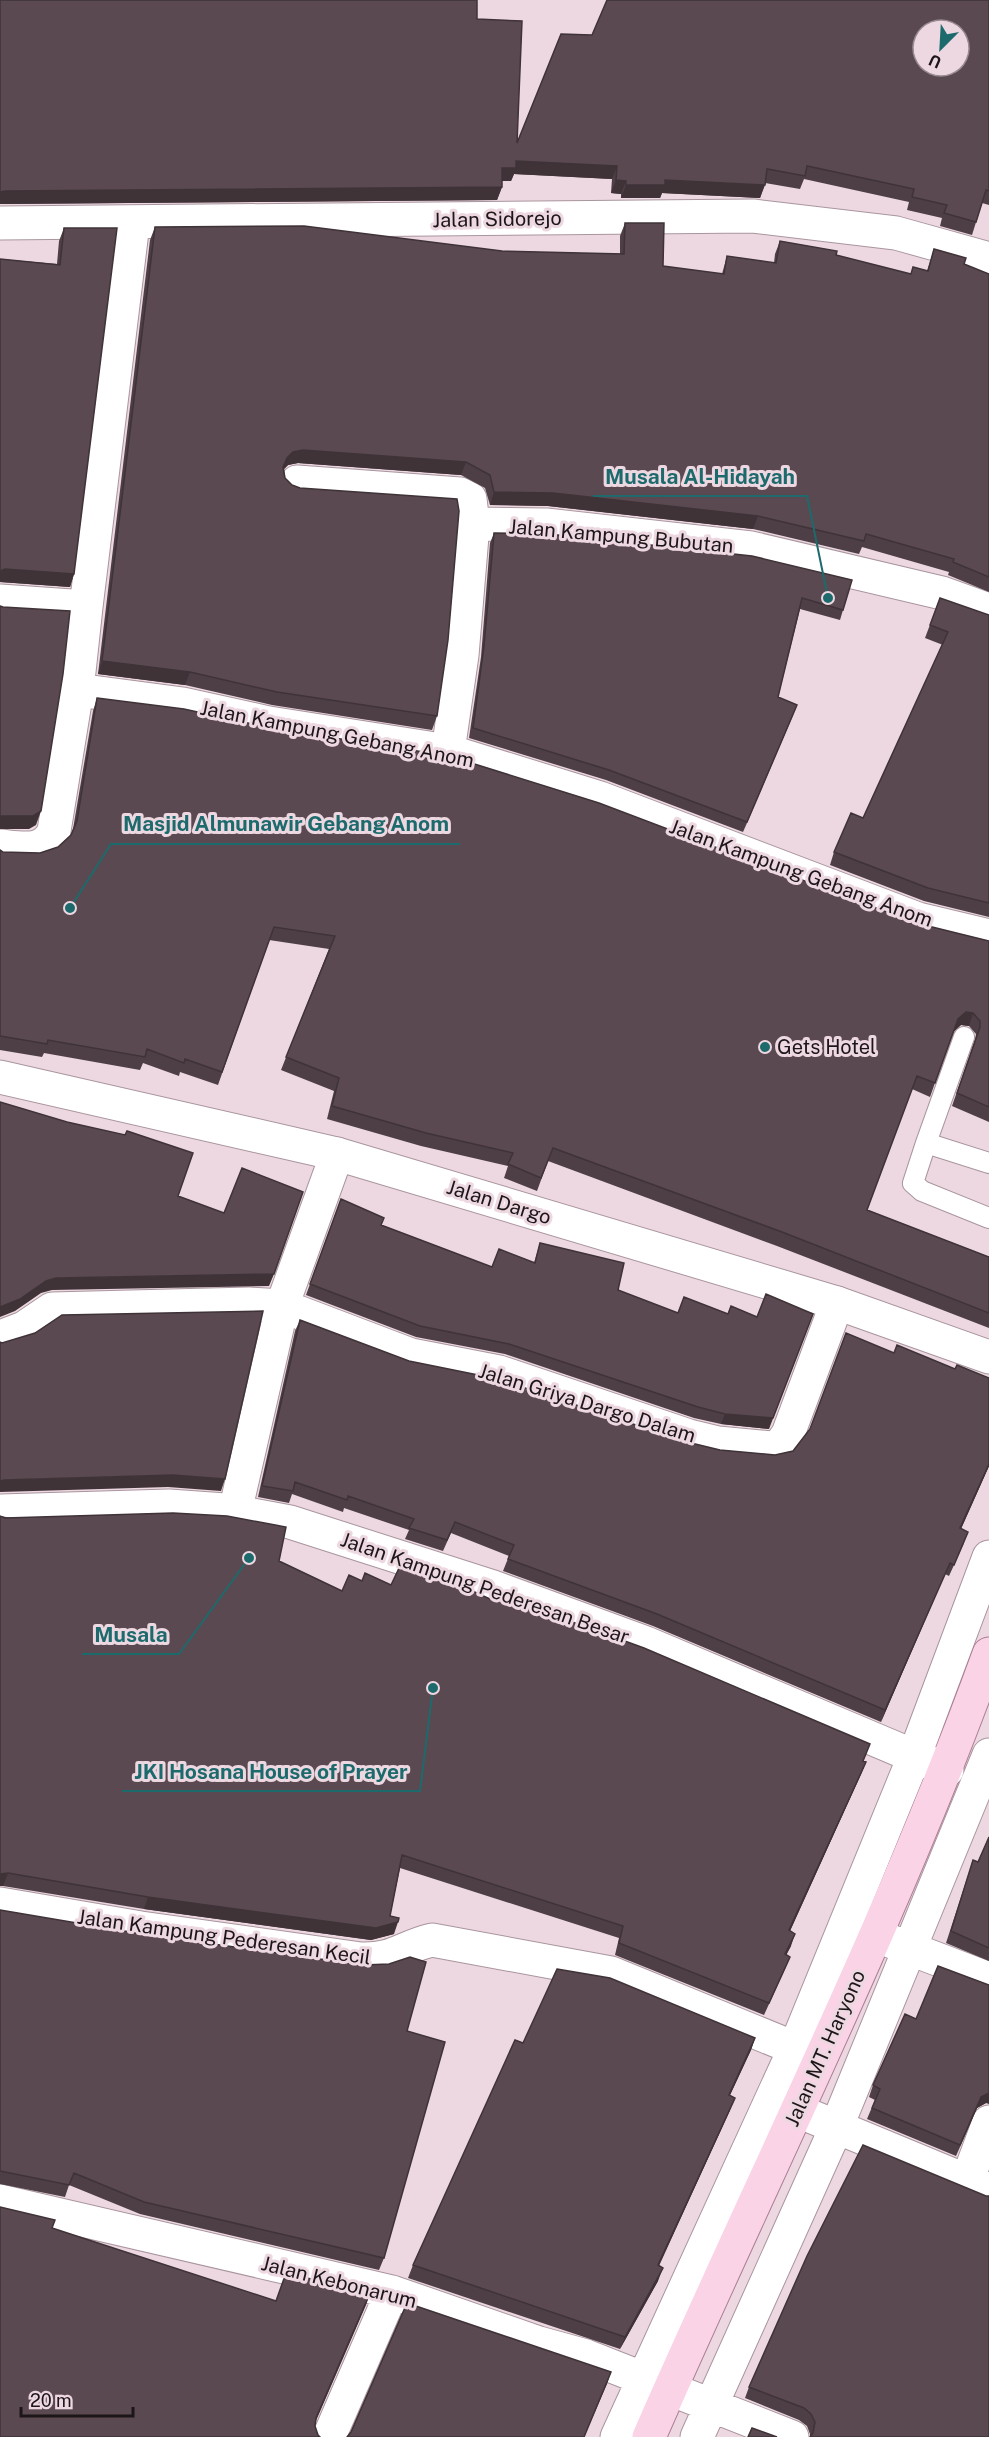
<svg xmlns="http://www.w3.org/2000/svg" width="989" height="2437" viewBox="0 0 989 2437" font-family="'Public Sans',sans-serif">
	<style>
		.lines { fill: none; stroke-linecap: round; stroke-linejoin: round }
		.service-casing { stroke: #a9959e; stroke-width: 22 }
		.minor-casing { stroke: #a9959e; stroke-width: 35 }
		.tertiary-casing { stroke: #a9959e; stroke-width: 35 }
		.primary-casing { stroke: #ab7d93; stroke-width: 35 }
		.service { stroke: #fff; stroke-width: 20 }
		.minor { stroke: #fff; stroke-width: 33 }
		.tertiary { stroke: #fff; stroke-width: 33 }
		.primary { stroke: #fbd3e6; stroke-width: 33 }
		.wall { fill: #4d3f45 }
		.shaded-wall { fill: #3f3338 }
		.building { fill: #5a4950; stroke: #3f3338; stroke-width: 1.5; fill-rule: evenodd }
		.poi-dot { fill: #1d6a6d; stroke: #edd8e1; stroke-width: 2 }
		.labels { text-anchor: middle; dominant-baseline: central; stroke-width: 6; stroke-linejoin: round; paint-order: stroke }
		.street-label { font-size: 20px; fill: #1d1619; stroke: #edd8e1 }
		.poi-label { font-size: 20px; fill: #1d1619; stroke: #edd8e1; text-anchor: start }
		.leader { fill: none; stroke: #1d6a6d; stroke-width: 2 }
		.callout-dot { fill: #1d6a6d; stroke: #edd8e1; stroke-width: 2 }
		.callout-label { font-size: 21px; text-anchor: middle; font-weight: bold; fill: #1d6a6d; stroke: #edd8e1; stroke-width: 6; stroke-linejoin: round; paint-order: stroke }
	</style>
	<rect width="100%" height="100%" fill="#edd8e1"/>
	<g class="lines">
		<defs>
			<path id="service" d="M926 1143 964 1037
				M989 1163 926 1143 913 1183 922 1191 989 1218"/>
			<path id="minor" d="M297 482 460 494 470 499 473 524
				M0 601 86 607 77 690
				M86 607 133 223
				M448 751 462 655 473 524 546 525 751 548 942 593 989 610
				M0 846C21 848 44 854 54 831L77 690 183 704 269 723 448 751 600 798 918 919 989 936
				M0 1337 24 1328 52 1309 249 1304 282 1306 411 1355 499 1372 689 1436 718 1443 772 1448 779 1447 788 1434 837 1303
				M0 1511 169 1506 225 1510 290 1522 493 1587 646 1643 947 1770
				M235 1512 282 1306 337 1154
				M0 1904 141 1928 361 1959C395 1960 402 1947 432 1940L611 1973 814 2056
				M890 1941 989 1979
				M798 2111 989 2190
				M967 2181 989 2122
				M0 2201 392 2292 539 2343 586 2356 792 2437
				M329 2437 392 2292
				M617 2437 795 2048 914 1757 989 1557
				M697 2437 836 2128 989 1755"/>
			<path id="tertiary" d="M0 223 753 216 896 233 989 259
				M0 1077 337 1154 837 1303 989 1357"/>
			<path id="primary" d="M649 2437C763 2176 892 1922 989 1654"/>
		</defs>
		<use href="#service" class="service-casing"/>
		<use href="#minor" class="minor-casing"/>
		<use href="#tertiary" class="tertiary-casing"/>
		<use href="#primary" class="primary-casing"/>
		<use href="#service" class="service"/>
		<use href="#minor" class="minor"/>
		<use href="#tertiary" class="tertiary"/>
		<use href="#primary" class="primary"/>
	</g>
	<path class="wall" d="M0 0 477 19 517 143 592 35 989 0V205L982 203 972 235 940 226 942 218 907 210 909 202 804 179 800 189 765 183 760 198 662 193 660 198H621V194L611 193 612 179 514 174 511 181H502V187L497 200 0 204Z
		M625 223 663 266 722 274 727 256 774 263 775 254 780 241 910 274 927 271 934 249 964 264 989 274V592L948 575 949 572 862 547 859 554 753 529 548 506 490 505 485 488 461 475 298 463 288 465 284 469 285 478 437 716 432 730 272 705 185 685 98 674 150 240 155 227 502 251 620 254V236Z
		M64 228 74 574 70 587 0 582V259L57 264 59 241Z
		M494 533 752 556 843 610 840 620 800 609 778 697 793 715 743 832 606 780 469 738 481 657 490 543Z
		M940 598 989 615V917L924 901 830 865 834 852 863 818 943 645 925 638Z
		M97 698 916 923 989 941V1122L952 1106 975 1040 976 1034 969 1026 961 1025 953 1032 930 1097 912 1089 867 1210 989 1257V1328L777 1246 548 1161 537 1191 504 1178 508 1166 421 1146 327 1119 334 1091 281 1070 329 949 269 940 218 1085 180 1072 179 1076 143 1063 140 1070 44 1053 42 1057 0 1050V850L3 852 40 853 58 847 71 835 73 829 93 711Z
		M341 1199 381 1225 492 1267 534 1263 540 1243 618 1290 769 1429 721 1424 694 1418 505 1354 416 1337 306 1295Z
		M300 1320 409 1361 687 1442 720 1450 775 1455 989 1466 961 1529 964 1543 949 1576 945 1574 881 1722 653 1626 503 1571 509 1556 451 1533 443 1551 405 1539 409 1530 344 1508 343 1512 292 1494 289 1503 258 1497 295 1331Z
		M0 1516 279 1561 342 1591 362 1581 490 1599 866 1762 861 1774 790 1931 791 1946 786 1955 790 1957 785 1969 764 2015 615 1955 619 1938 400 1868 390 1916 394 1934 371 1940 144 1909 3 1886Z
		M989 1837V1961L946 1943 973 1860 978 1862Z
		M0 1910 407 2031 384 2258 379 2270 140 2214 69 2185 65 2197 0 2184Z
		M987 1985 986 2103 977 2108 956 2156 867 2119 875 2100 869 2097 873 2085 916 2019Z
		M755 2038 751 2050 730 2095V2110L659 2266 658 2281 620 2349 408 2278 413 2265 523 2043Z
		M986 2196 810 2437V2434L807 2426 799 2420 745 2398 749 2387Z"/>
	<path class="shaded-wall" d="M516 161 617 166 612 179 514 174 511 181H497L502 168Z
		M616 180 626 181 621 194 611 193Z
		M665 180 765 185 760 198 662 193 660 198H621L626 185Z
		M502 187 497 200 0 204V192L5 191Z
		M303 450 466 462 461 475 298 463 288 465 282 471 287 458 293 452Z
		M494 492 553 493 758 516 753 529 548 506 490 505Z
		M5 569 74 574 70 587 0 582V571Z
		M102 661 190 672 185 685 98 674Z
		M797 705 793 715 743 832 747 822Z
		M41 811 36 825 29 829H0V816Z
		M966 1012 973 1013 969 1026 961 1025 953 1032 958 1019Z
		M274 1274 269 1286 52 1290 41 1293 15 1311 0 1317V1307L46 1281 56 1278Z
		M813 1314 769 1429 721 1424 725 1414Z
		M989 1464V1466L956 1540 960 1528Z
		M173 1475 225 1479 221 1491 168 1487 0 1492V1481L4 1480Z
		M950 1563 945 1574 881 1722 885 1710Z
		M866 1762 861 1774 785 1942 789 1930Z
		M8 1873 3 1886H0V1874Z
		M148 1897 398 1922 394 1934 371 1940 144 1909Z
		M795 1934 791 1946 780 1967 785 1954Z
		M755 2038 751 2050 724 2108 729 2095Z
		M989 2093V2104L986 2103 977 2108 956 2156 981 2097Z
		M735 2098 730 2110 653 2278 658 2265Z
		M663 2268 658 2281 620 2349 625 2337Z
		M370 2293 366 2305 312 2430 316 2418Z
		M611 2372 607 2384 584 2437Z"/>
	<path class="building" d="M0 0H477V19L522 21 517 143 561 34 592 35 607 0H989V191L986 190 976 222 944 213 947 205 912 197 914 189 807 166 805 176 767 169 765 185 665 180V185H626V181L616 180 617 166 516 161V168H502V187L5 191 0 192ZM923 30H959V66H923Z
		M625 223H664L663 266 724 274 727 256 776 263 780 241 837 251 836 255 911 274 913 267 928 271 934 249 966 258 964 264 989 274V577L953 562 954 559 866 534 864 541 758 516 553 493 494 492 490 475 466 462 303 450 293 452 287 458 283 467 285 478 292 485 300 488 457 499 459 511 448 640 437 716 277 692 190 672 102 661 155 227 304 226 502 251 624 254Z
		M64 228H117L74 574 5 569 0 571V259L60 265Z
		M494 533 549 534 752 556 852 580 843 610 802 598 778 697 797 705 747 822 609 770 473 728 484 646Z
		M940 598 989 615V903L928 888 834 852 851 813 863 818 948 632 930 625Z
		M0 606 3 607 70 611 63 674 41 811 33 816H0Z
		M97 698 184 709 271 728 449 756 599 803 916 923 989 941V1107L957 1093 980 1027V1021L973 1013 966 1012 958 1019 935 1083 917 1076 867 1210 989 1257V1313L782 1232 553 1148 541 1178 508 1164 513 1153 426 1133 332 1106 339 1078 286 1057 335 936 274 927 222 1072 185 1059 184 1063 147 1049 145 1057 48 1040 47 1044 0 1036V850L3 852 40 853 58 847 71 835 77 821Z
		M0 1102 67 1122 125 1135 127 1131 193 1153 178 1196 224 1213 242 1168 303 1192 274 1274 56 1278 46 1281 20 1299 0 1307Z
		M341 1199 384 1218 381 1225 492 1267 499 1249 535 1263 540 1243 624 1263 618 1290 678 1313 684 1297 728 1314 731 1306 757 1317 766 1294 813 1314 773 1418 725 1414 698 1407 509 1344 420 1326 310 1284Z
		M263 1311 225 1479 173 1475 4 1480 0 1481V1342L2 1343 35 1333 62 1315Z
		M300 1320 409 1361 498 1379 687 1442 720 1450 775 1455 793 1451 810 1429 846 1333 894 1353 897 1345 955 1369 957 1365 989 1378V1464L960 1528 968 1532 954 1565 950 1563 885 1710 657 1614 508 1559 514 1545 455 1522 447 1540 409 1528 414 1519 348 1496 347 1500 295 1482 293 1491 262 1486Z
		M173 1513 227 1516 286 1527 279 1561 342 1591 349 1575 362 1581 365 1573 391 1585 401 1564 444 1578 490 1599 493 1593 644 1648 870 1744 863 1761 866 1762 789 1930 795 1934 785 1954 790 1957 769 2003 619 1943 623 1926 402 1855 390 1916 399 1918 398 1922 376 1928 148 1897 8 1873 0 1874V1516L5 1518Z
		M989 1837V1948L951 1931 973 1860 978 1862Z
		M0 1910 142 1934 363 1965 389 1964 410 1957 426 1962 407 2031 445 2042 384 2258 144 2202 74 2173 69 2185 0 2171Z
		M938 1966 989 1985V2093L981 2097 960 2145 872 2108 880 2089 873 2085 905 2014 916 2019Z
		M557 1969 610 1978 755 2038 729 2095 735 2098 658 2265 663 2268 625 2337 413 2265 515 2040 523 2043Z
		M863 2145 986 2196H989V2437H810L813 2433 815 2422 811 2414 804 2408 749 2387 807 2256Z
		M0 2207 55 2220 52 2228 276 2301 286 2273 370 2293 316 2418 315 2426 318 2435 320 2437H0Z
		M407 2303 611 2372 584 2437H347L351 2432Z
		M752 2428 777 2437H748Z"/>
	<circle class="poi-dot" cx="765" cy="1047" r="6"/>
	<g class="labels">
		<g class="street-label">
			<text transform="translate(497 219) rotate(-1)">Jalan Sidorejo</text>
			<text transform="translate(621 536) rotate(5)">Jalan Kampung Bubutan</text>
			<text transform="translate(337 734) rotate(11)">Jalan Kampung Gebang Anom</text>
			<text transform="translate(801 873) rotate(20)">Jalan Kampung Gebang Anom</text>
			<text transform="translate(499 1202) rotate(17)">Jalan Dargo</text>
			<text transform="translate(587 1403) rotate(17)">Jalan Griya Dargo Dalam</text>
			<text transform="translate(485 1588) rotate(19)">Jalan Kampung Pederesan Besar</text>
			<text transform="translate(224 1937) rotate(8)">Jalan Kampung Pederesan Kecil</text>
			<text transform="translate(825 2048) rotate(-66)">Jalan MT. Haryono</text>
			<text transform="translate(339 2282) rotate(14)">Jalan Kebonarum</text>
		</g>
		<g class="poi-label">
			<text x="777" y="1047">Gets Hotel</text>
		</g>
	</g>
	<path class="leader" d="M828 598L807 496H593M70 908L111 844H460M249 1558L179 1654H82M433 1688L420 1791H122"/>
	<g class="callout-dot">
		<circle cx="828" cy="598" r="6"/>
		<circle cx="70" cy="908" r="6"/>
		<circle cx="249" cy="1558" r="6"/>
		<circle cx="433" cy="1688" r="6"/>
	</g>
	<g class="callout-label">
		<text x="700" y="484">Musala Al-Hidayah</text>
		<text x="286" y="831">Masjid Almunawir Gebang Anom</text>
		<text x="131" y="1642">Musala</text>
		<text x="271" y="1779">JKI Hosana House of Prayer</text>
	</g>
	<g transform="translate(941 48) rotate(204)"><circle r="28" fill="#edd8e1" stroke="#9a8a91" stroke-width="1.5"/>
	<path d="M0-4.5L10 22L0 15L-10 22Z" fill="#1d6a6d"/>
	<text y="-9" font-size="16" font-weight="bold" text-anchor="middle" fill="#1d1619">U</text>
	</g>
	<path d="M21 2407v9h112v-9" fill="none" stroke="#1d1619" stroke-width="3"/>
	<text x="30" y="2407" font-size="18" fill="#1d1619" stroke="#edd8e1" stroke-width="4.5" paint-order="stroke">20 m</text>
</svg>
